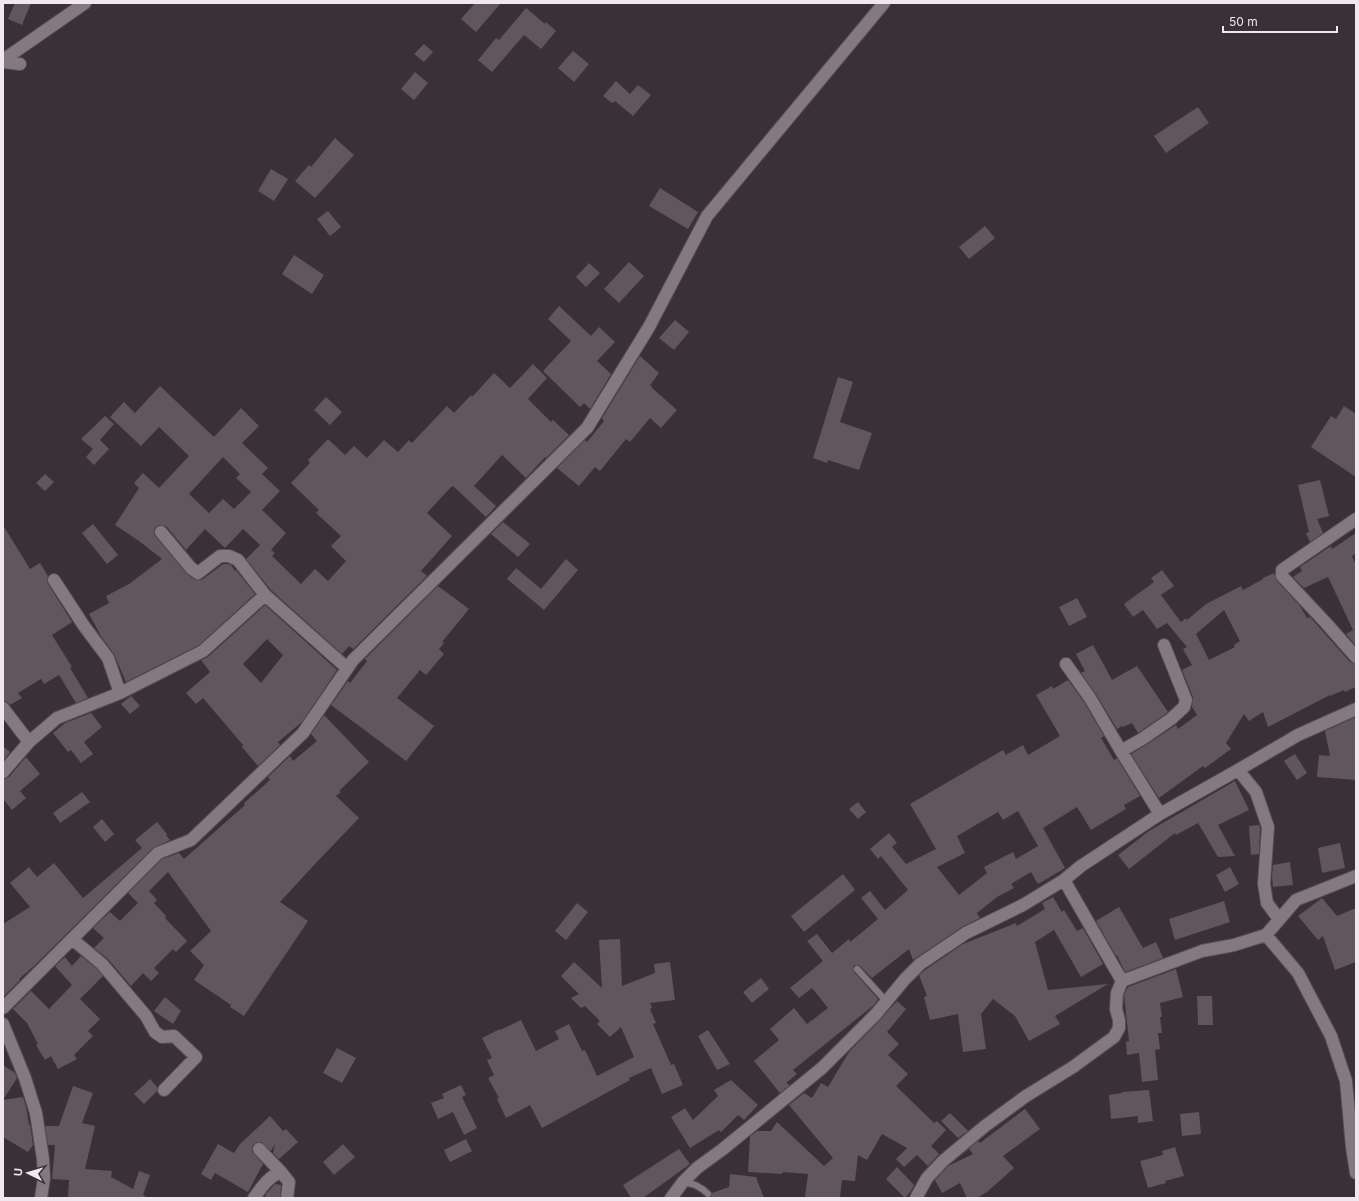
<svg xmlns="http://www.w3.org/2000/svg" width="1359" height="1201" viewBox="0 0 1359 1201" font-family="Inter,sans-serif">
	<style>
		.building { fill: #61565d; fill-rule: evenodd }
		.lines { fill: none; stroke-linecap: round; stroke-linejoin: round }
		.lane-casing { stroke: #574e55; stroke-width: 8 }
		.street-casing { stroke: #574e55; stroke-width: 14 }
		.lane { stroke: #857981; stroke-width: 6 }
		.street { stroke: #857981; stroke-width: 12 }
	</style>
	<rect width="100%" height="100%" fill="#3a3037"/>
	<path class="building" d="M15 3H31L22 25 8 19Z
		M475 3H501L476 32 461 19Z
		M526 8 545 24 546 22 556 31 541 49 524 35 492 72 478 60 496 38 499 40Z
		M424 44 433 52 424 62 414 54Z
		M573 51 589 64 574 82 558 68Z
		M415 72 428 83 414 100 401 89Z
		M616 81 630 94 638 85 651 95 633 116 615 101 612 103 603 96Z
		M1198 107 1209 123 1166 153 1154 136Z
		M335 138 354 155 315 198 295 181 309 165 311 167Z
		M271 169 288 179 274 201 258 191Z
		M660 188 698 212 688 229 649 206Z
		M328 211 341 227 330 236 317 219Z
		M985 226 995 238 969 259 959 247Z
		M294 255 324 275 312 294 282 274Z
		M629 262 644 276 619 303 604 289Z
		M589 263 600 273 586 287 576 277Z
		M559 306 591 336 599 327 615 342 597 361 611 374 590 409 584 403 580 407 543 371 571 341 548 319Z
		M675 320 689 332 674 350 659 338Z
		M640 356 659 373 650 385 652 386 651 387 677 410 661 428 650 418 630 442 626 439 600 471 595 467 579 486 557 468 585 440 587 442 604 421 602 418Z
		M533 364 547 378 528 399 551 422 553 420 569 435 546 458 545 457 526 478 502 455 474 486 496 506 486 517 453 486 450 488 427 513 452 536 421 571 427 576 353 649 349 646 342 654 271 590 246 559 260 545 243 529 225 548 205 529 186 550 167 527 160 525 157 526 154 529V533L155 536 187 574 194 579 199 580 203 579 223 564H227L231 565 235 571 236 570 255 594 199 645 126 682 114 654 101 636 89 614 109 603 106 596 129 584 162 559 139 541 115 525 139 488 134 483 143 473 159 488 189 456 159 427 141 446 110 417 124 402 135 413 160 386 214 437 241 408 259 426 242 443 268 468 262 474 280 491 262 510 286 533 271 550 275 553 272 556 301 584 315 569 328 581 346 561 331 546 341 536 316 513 319 510 291 483 310 463 308 460 328 439 345 455 354 446 367 458 384 440 398 452 409 440 412 443 447 406 454 413 471 395 472 397 494 373 510 388ZM223 457 240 474 236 478 251 492 234 509 223 499 209 513 189 494Z
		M838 377 853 382 840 422 872 433 859 470 828 460 827 463 813 458Z
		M326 397 342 412 330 425 314 410Z
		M1344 406 1356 414V477L1311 447 1331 416 1336 419Z
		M105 416 114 424 100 440 109 449 94 465 86 457 93 449 81 439Z
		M45 474 54 482 45 491 36 483Z
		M1320 480 1329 516 1317 519 1323 533 1310 542 1306 533 1309 532 1298 485Z
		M503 522 530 544 518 557 491 534Z
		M93 524 118 555 107 564 82 533Z
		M3 525 30 569 40 563 48 576 47 580 48 584 72 622 52 635 72 667 70 668 88 698 76 703 59 675 44 684 41 679 18 693 22 698 10 705 6 701H3Z
		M1356 533V553L1352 556 1356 565V646L1346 634 1353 630 1328 577 1304 588 1293 577 1302 571 1300 567 1331 546 1332 549Z
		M566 559 578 570 544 610 507 579 516 568 541 589Z
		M1162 570 1174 586 1161 595 1181 622 1186 618 1187 620 1206 604 1241 586 1243 590 1263 579V578L1274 573 1277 581 1300 606 1307 618 1310 617 1350 662 1356 664V687L1345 692 1344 690 1330 696V695L1268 727 1263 712 1249 721 1244 714 1226 743 1231 749 1205 768 1203 766 1159 798 1131 754 1146 745 1176 725 1178 729 1197 715 1192 707 1193 697 1182 670 1192 665 1183 649 1187 647 1167 623 1157 629 1143 610 1133 617 1124 604 1154 582 1151 578ZM1224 610 1240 641 1234 645 1235 647 1209 660 1196 634Z
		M438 586 469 609 442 642 444 643 439 649 444 654 426 675 420 670 397 698 434 726 406 761 331 705 348 681 350 683 367 661 365 659Z
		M1077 598 1087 617 1069 626 1059 607Z
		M265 605 337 670 302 722 278 742 280 745 258 766 242 747 243 745 203 698 196 704 186 693 210 672 201 660 208 657ZM267 639 283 655 261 683 243 664Z
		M1093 645 1112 680 1137 666 1168 712 1138 733 1132 723 1123 727 1122 726 1117 729 1096 694 1081 673 1085 671 1076 654Z
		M1068 680 1084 702 1104 736 1101 738 1114 760 1117 758 1140 796 1124 805 1126 809 1091 830 1077 807 1043 828 1065 868 1038 884 1031 872 1011 884 1014 888 997 897 977 913 980 918 962 927 913 960 909 949 872 978 860 966 858 965H854L853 968 854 972 878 999 874 1005 793 1070 797 1074 786 1083 790 1085 780 1093 754 1061 779 1040 770 1029 794 1008 807 1024 828 1008 812 988 799 998 790 988 823 961 807 941 817 934 832 953 849 939 850 942 878 919 861 898 870 891 885 910 908 890 881 856 878 859 870 849 889 833 897 843 892 847 906 864 936 849 910 804 1003 750 1006 755 1023 745 1028 755 1060 736 1036 695 1052 686 1053 689ZM1018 811 1038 846 1016 859 1013 852 984 867 987 873 959 895 937 867 965 853 957 836 998 812 1003 820Z
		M131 696 140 706 130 714 121 704Z
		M91 713 102 727 84 742 93 754 81 763 71 750 68 752 53 733 65 723Z
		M324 715 369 762 339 791 341 792 336 796 359 818 315 864 280 902 308 921 244 1016 230 1007 231 1005 194 980 204 965 190 951 211 931 168 872 149 891 157 900 154 903 166 916 165 918 187 941 176 952 173 949 154 968 159 973 151 981 143 973 131 986 108 959 94 948 104 938 93 928 110 912 120 921 138 903 128 893 162 859 179 853 184 859 245 805 244 803 270 780 268 777 290 756 293 761 317 741 311 734Z
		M1356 717V780L1317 777 1319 755 1330 756 1325 731Z
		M3 746 10 752 3 761Z
		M1295 754 1307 773 1297 780 1284 761Z
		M26 757 40 774 20 791 26 798 12 810 3 799V779L9 777Z
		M1235 781 1249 810 1218 825 1235 856 1218 857 1198 823 1176 835 1175 833 1129 869 1118 855 1149 831Z
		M82 792 90 802 60 823 53 813Z
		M858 802 866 812 858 819 849 809Z
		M102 819 114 834 105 842 93 827Z
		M157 822 167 834 166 835 170 840 153 848 34 966 19 979 20 980 3 997V924L30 907 10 883 29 867 37 877 54 863 83 898 142 848 135 840Z
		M1259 825 1260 828 1259 854 1251 855 1249 826Z
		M1340 843 1345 868 1322 873 1318 848Z
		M1290 862 1293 885 1273 887 1272 877 1273 865Z
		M1230 867 1239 884 1225 892 1216 875Z
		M843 874 855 890 804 932 791 916Z
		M1053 897 1062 912 1064 910 1077 931 1083 928 1103 964 1081 977 1054 930 1035 942 1048 990 1108 984 1055 1016 1060 1024 1029 1041 1015 1016 993 999 981 1014 986 1049 963 1052 958 1014 930 1020 924 997 927 996 919 975 925 970 963 944 1016 923 1017 926 1045 909 1042 903Z
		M1322 898 1337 916 1356 908V962L1335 970 1323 936 1318 940 1298 916Z
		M1224 901 1230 922 1175 940 1169 919Z
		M577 903 588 912 566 940 555 931Z
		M1119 907 1143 948 1156 942 1163 958 1125 972 1117 955 1116 956 1096 921Z
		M620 939 622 986 655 973 654 964 670 962 675 1000 650 1003 652 1008 650 1009 656 1023 653 1024 671 1065 674 1064 683 1085 662 1094 651 1068 629 1078 630 1080 542 1128 530 1105 506 1118 497 1099 499 1098 488 1078 494 1075 487 1060 492 1058 482 1038 500 1029V1030L521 1020 536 1051 559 1039 555 1031 569 1024 582 1051 585 1050 597 1076 634 1057 621 1027 610 1037 597 1024 600 1021 585 1006 581 1008 571 998 579 994 561 976 574 962 602 988 599 940Z
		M81 956 97 969 103 976 80 999 100 1019 88 1031 93 1036 74 1055 77 1059 58 1069 51 1056 45 1060 36 1045 38 1044 27 1023 13 1009 31 991 49 1009 72 985 55 966 65 957 72 966Z
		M1176 969 1183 997 1160 1003 1162 1017H1160L1162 1033H1158L1160 1049 1155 1050 1158 1080 1142 1082 1139 1053 1127 1055 1126 1042 1129 1041 1124 995 1128 987Z
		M761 978 769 989 752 1003 743 992Z
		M1197 996H1212L1213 1025H1198Z
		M165 997 181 1011 173 1024 154 1011Z
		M897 1001 906 1009 887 1032 899 1044 888 1055 908 1074 896 1086 934 1123 937 1121 946 1130 931 1146 939 1154 928 1166 917 1155 904 1167 896 1159 907 1148 882 1134 867 1160 858 1155 855 1181 842 1180 840 1198 805 1197 808 1174 783 1172 782 1174 748 1172 750 1136 757 1131H771L777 1122 824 1166 833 1158 789 1105 804 1093 812 1098 821 1083 828 1087 849 1052 881 1019Z
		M708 1030 730 1064 717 1070 698 1036Z
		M337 1048 356 1058 342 1083 323 1073Z
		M3 1065 15 1073 17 1078 3 1100Z
		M150 1079 157 1087V1091L144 1104 134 1094Z
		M731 1080 758 1105 744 1120 738 1115 721 1132 719 1130 690 1148 671 1117 685 1108 693 1120 718 1096 714 1090Z
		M461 1085 466 1095 462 1097 477 1128 464 1135 453 1112 438 1119 431 1103 444 1098 442 1094Z
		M73 1086 93 1093 82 1123 95 1126 85 1169 112 1171 111 1177 133 1189 139 1171 150 1175 143 1195 148 1198 68 1197 69 1180 52 1179 55 1145H48L45 1126H59Z
		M1149 1090 1153 1121 1138 1123V1116L1111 1119 1109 1095 1122 1093V1092Z
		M23 1097 26 1107 29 1125H30L33 1145 28 1152 3 1137V1100Z
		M1025 1109 1040 1129 1003 1156 1014 1168 987 1192 977 1198H967L960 1183 942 1193 935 1180 948 1166 973 1154 969 1149 978 1141 980 1143Z
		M1199 1112 1201 1134 1182 1136 1180 1114Z
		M950 1113 968 1131 958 1138 941 1121Z
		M270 1116 283 1131 286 1129 298 1142 279 1159 273 1153 275 1144 271 1151 261 1142H258L254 1144 252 1147V1151L263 1164 248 1192 215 1173 211 1180 201 1174 218 1144 234 1153 240 1144Z
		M466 1139 472 1151 450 1162 444 1150Z
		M343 1144 355 1157 334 1175 323 1162Z
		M1175 1147 1184 1176 1165 1181 1166 1183 1148 1188 1140 1161 1163 1155 1162 1151Z
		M679 1149 690 1164 643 1198H631L623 1185Z
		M897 1167 914 1185 911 1191 905 1198 886 1179Z
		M730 1174 756 1177 764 1198H710L712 1193 729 1187Z
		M275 1184 281 1185 280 1198H265L266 1194Z"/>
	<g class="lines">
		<defs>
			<path id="lane" d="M857 969 887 1002
				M683 1182C694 1184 700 1186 708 1194"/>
			<path id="street" d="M3 60 85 3
				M3 62 20 64
				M1356 519 1282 570V576L1326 623 1356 657
				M161 532 191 568 198 573 220 556H229L238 560 265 595 347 668
				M54 580 84 626 108 658 120 693
				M1066 664 1090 698 1121 751
				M3 708 29 742
				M1238 770 1256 792 1268 827 1264 884 1267 903 1279 919
				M3 772 29 742 57 718 120 693 203 651 265 595
				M1160 814 1121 751 1142 739 1171 719 1184 707 1186 700 1164 645
				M1064 880 1122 981
				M1266 935 1298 973 1331 1036 1346 1081 1352 1147 1356 1173
				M72 939 102 964 146 1016 155 1032 162 1037 174 1036 196 1057 164 1090
				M3 1008 158 853 191 840 303 733 353 660 587 428 649 327 707 216 884 3
				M3 1024 25 1078 36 1113 43 1159 44 1178 41 1198
				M259 1149 281 1172
				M254 1198C261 1188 269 1176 281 1172L289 1182 287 1198
				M671 1198 683 1182 697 1168 723 1149 822 1068 876 1014 905 979 920 964 966 933 1023 905 1064 880 1081 866 1160 814 1238 770 1298 735 1356 709
				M916 1198 927 1178 943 1161 985 1126 1026 1096 1073 1067 1114 1037 1119 1028V1020L1116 1009 1117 993 1122 981 1202 951 1234 945 1266 935 1296 900 1356 876"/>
		</defs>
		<use href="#lane" class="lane-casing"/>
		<use href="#street" class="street-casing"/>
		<use href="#lane" class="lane"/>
		<use href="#street" class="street"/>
	</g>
	<rect width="1359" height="1201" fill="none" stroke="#efe8ed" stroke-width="8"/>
	<g transform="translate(28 1173) rotate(275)" stroke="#3a3037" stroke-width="3" paint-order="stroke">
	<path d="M0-3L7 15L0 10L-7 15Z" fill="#efe8ed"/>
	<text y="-6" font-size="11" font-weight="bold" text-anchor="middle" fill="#efe8ed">U</text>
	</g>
	<path d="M1223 26v6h114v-6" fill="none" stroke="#efe8ed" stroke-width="2"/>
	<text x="1229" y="26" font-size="12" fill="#efe8ed" stroke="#3a3037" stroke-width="3" paint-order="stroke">50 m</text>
</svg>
